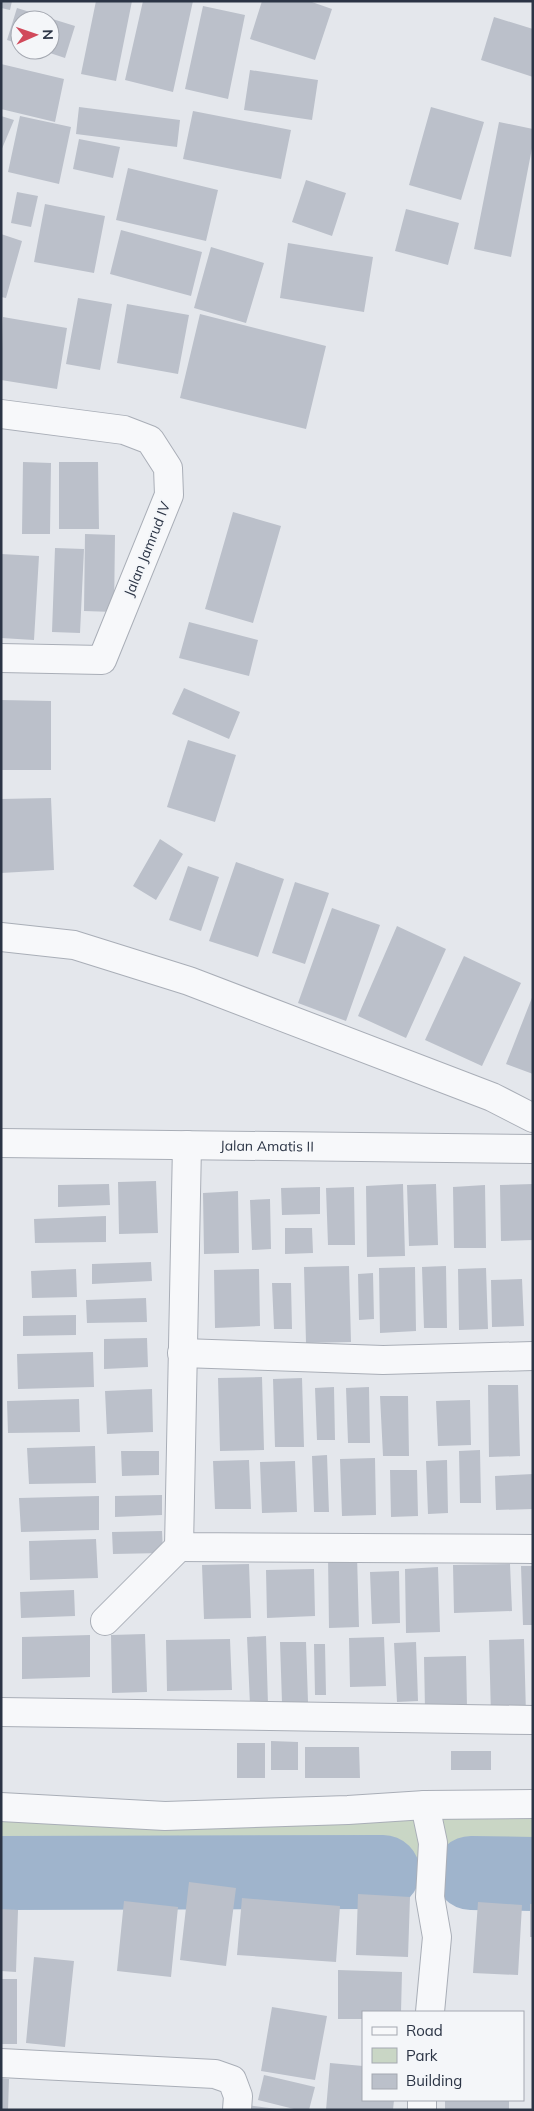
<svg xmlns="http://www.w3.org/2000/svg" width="534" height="2111" viewBox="0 0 534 2111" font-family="Mulish,sans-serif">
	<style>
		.green { fill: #c9d6c5 }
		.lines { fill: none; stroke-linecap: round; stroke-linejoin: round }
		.river { stroke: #9fb4cc; stroke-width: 74 }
		.building { fill: #bbc0ca }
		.minor-casing { stroke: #a9aeb7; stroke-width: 30 }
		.tertiary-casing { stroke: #a9aeb7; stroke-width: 30 }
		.minor { stroke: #f7f8fa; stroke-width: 28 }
		.tertiary { stroke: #f7f8fa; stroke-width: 28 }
		.labels { text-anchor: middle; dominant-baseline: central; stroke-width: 4; stroke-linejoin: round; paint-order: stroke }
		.street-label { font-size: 14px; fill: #2b3445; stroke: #f4f6f9 }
	</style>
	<rect width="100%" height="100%" fill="#e4e7ec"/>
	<path class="green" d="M533 1804V1874L1 1873V1807Z"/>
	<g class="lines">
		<path class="river" d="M1 1873 383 1872
			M471 1873 533 1874"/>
	</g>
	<path class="building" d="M1 1H12L10 10 1 8Z
		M96 1H132L116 81 81 74Z
		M143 1H193L173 92 125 80Z
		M262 1H309L332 9 315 60 250 39Z
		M203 6 245 15 228 99 185 89Z
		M17 8 75 26 65 58 41 50H50V20H20V44L7 40Z
		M494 17 533 29V77L481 60Z
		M1 64 64 79 55 122 1 109Z
		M250 70 318 80 312 120 244 110Z
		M79 107 180 120 177 147 76 134Z
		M431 107 484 122 461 200 409 185Z
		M193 111 291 130 281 179 183 159Z
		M1 116 14 120 1 151Z
		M20 116 71 127 59 184 8 172Z
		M499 122 533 129V143L511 257 474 249Z
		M79 139 120 147 113 178 73 169Z
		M128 168 218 190 206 241 116 220Z
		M306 180 346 193 332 236 292 222Z
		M17 192 38 196 31 227 11 223Z
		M45 204 105 216 94 273 34 262Z
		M406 209 459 223 448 265 395 251Z
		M121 230 202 252 191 296 110 274Z
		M1 234 22 241 6 298 1 297Z
		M288 243 373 257 364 312 280 298Z
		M211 247 264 263 246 323 194 308Z
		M78 298 112 304 100 370 66 364Z
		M127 304 189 315 178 374 117 363Z
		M200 314 326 346 306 429 180 398Z
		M3 317 67 328 57 389 1 380Z
		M23 462 51 463 50 534H22Z
		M59 462H98L99 529H59Z
		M233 512 281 526 253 623 205 609Z
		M85 534 115 535 114 612 84 611Z
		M55 548 84 549 80 633 52 632Z
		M1 554 39 556 34 640 1 638Z
		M189 622 258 640 249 676 179 658Z
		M184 688 240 712 229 739 172 714Z
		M1 700 51 701V770H1Z
		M188 740 236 755 215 822 167 807Z
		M51 798 54 870 1 873V799Z
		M160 839 183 854 156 900 133 886Z
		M236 862 284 879 258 957 209 941Z
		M188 866 219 877 201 931 169 920Z
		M295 882 329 893 305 964 272 953Z
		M332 908 380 925 346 1021 298 1003Z
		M397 926 446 949 406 1038 358 1016Z
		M464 956 521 983 482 1066 425 1040Z
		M533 995V1074L506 1064Z
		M156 1181 158 1233 119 1234 118 1182Z
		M109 1184 110 1205 58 1207V1185Z
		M403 1184 405 1256 367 1257 366 1186Z
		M436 1184 438 1245 409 1246 407 1185Z
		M533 1184V1240L501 1241 500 1185Z
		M485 1185 486 1248H454L453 1187Z
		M320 1187V1214L282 1215 281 1188Z
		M354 1187 355 1245H328L326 1188Z
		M238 1191 239 1253 204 1254 203 1193Z
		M270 1199 271 1249 252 1250 250 1200Z
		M106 1216V1242L35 1243 34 1219Z
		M285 1228H312L313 1253 285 1254Z
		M151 1262 152 1281 92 1284V1264Z
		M349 1266 351 1342 306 1343 304 1267Z
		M446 1266 447 1328H424L422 1267Z
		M415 1267 416 1331 380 1333 379 1268Z
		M486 1268 488 1329 459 1330 458 1269Z
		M76 1269 77 1297 32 1298 31 1271Z
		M259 1269 260 1326 215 1328 214 1270Z
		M373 1273 374 1319 359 1320 358 1274Z
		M522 1279 524 1326 492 1327 491 1280Z
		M272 1283H291L292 1329H274Z
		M146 1298 147 1322 87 1323 86 1300Z
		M76 1315V1335L23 1336V1316Z
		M147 1338 148 1367 104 1369V1339Z
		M93 1352 94 1387 18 1389 17 1354Z
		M262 1377 264 1450 220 1451 218 1378Z
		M302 1378 304 1447H275L273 1379Z
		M488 1385H518L520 1456 489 1457Z
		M334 1387 335 1440H317L315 1388Z
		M369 1387 370 1443H348L346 1388Z
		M152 1389 153 1432 107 1434 105 1391Z
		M380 1396H408L409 1456H383Z
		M79 1399 80 1432 8 1433 7 1401Z
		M470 1400 471 1445 438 1446 436 1401Z
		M95 1446 96 1483 29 1484 27 1448Z
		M480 1450 481 1503H460L459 1451Z
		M121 1451H159V1475L122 1476Z
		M327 1455 329 1512H314L312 1456Z
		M375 1458 376 1515 342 1516 340 1459Z
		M249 1460 251 1509H215L213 1461Z
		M447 1460 448 1513 428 1514 426 1461Z
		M295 1461 297 1512 262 1513 260 1462Z
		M390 1470H417L418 1516 391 1517Z
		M533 1474V1509L496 1510 495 1476Z
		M162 1495V1515L115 1517V1496Z
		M99 1496V1530L21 1532 19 1498Z
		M162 1531 163 1553 113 1554 112 1532Z
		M96 1539 98 1578 30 1580 29 1541Z
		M357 1555 359 1627 329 1628 328 1556Z
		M249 1564 251 1618 204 1619 202 1565Z
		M510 1564 512 1611 454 1613 453 1565Z
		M521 1566H533V1625H523Z
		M438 1567 440 1632 406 1633 405 1569Z
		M314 1569 315 1616 267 1618 266 1570Z
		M399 1571 400 1623 372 1624 370 1572Z
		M74 1590 75 1616 21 1618 20 1592Z
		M145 1634 147 1692 112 1693 111 1635Z
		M90 1635V1677L22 1679V1637Z
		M266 1636 268 1705H250L247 1637Z
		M384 1637 386 1686 350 1687 349 1638Z
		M230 1639 232 1690 167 1691 166 1640Z
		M524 1639 526 1715 491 1716 489 1640Z
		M280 1642H306L308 1702 282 1703Z
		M416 1642 418 1701 397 1702 394 1643Z
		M314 1644H325L326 1695H315Z
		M466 1656 467 1708 425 1710 424 1657Z
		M271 1741 298 1742V1770H271Z
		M237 1743H265V1778H237Z
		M305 1747H359L360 1778H305Z
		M451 1751H491V1770H451Z
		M189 1882 236 1888 226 1966 180 1960Z
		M358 1894 410 1897 408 1957 356 1955Z
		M242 1898 340 1906 336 1962 237 1955Z
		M124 1901 178 1907 171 1977 117 1971Z
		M478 1902 522 1905 518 1975 473 1973Z
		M530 1904H533V1937H530Z
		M1 1909 18 1910 16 1972 1 1971Z
		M34 1957 74 1961 65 2047 26 2043Z
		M338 1970 402 1972 401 2012H363V2019H338Z
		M1 1979H17V2044H1Z
		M272 2007 327 2016 315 2080 261 2071Z
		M330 2063 363 2066V2100H394L393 2110H326Z
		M264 2075 315 2087 309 2110H298L258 2100Z
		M1 2078 9 2079 8 2110H1Z
		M445 2100H509V2110H445Z
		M247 2105 277 2109V2110H247Z"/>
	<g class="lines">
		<defs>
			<g id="minor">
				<path d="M1 414 124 430 150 440 168 468 169 495 102 660 1 658"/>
				<path d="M1 937 74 945 189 981 492 1097 533 1118"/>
				<path id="s1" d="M1 1143 533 1149"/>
				<path d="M187 1145 179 1547 533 1549"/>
				<path d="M182 1353 383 1360 533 1356"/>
				<path d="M105 1621 179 1547"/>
				<path d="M1 1712 533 1720"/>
				<path d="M425 1805 433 1843 430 1897 437 1937 430 2012"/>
				<path d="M1 2063 215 2074 232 2080 238 2096 237 2110"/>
				<path d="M422 2110V2100"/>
			</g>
			<path id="tertiary" d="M1 1807 165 1816 348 1810 425 1805 533 1804"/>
		</defs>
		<use href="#minor" class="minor-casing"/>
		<use href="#tertiary" class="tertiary-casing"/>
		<use href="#minor" class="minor"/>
		<use href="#tertiary" class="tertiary"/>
	</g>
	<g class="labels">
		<g class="street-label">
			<text transform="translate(147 549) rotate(-68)">Jalan Jamrud IV</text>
			<text stroke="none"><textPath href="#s1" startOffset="266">Jalan Amatis II</textPath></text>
		</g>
	</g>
	<rect width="534" height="2111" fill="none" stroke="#2b3445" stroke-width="5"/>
	<rect x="362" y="2011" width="162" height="90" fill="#f4f6f9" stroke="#a4a8b1"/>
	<rect x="372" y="2027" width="25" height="8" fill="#f7f8fa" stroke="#a4a8b1"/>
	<text x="406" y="2036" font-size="15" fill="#2b3445">Road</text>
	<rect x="372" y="2048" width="25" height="15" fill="#c9d6c5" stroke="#a4a8b1"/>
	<text x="406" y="2061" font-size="15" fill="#2b3445">Park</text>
	<rect x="372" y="2074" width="25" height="15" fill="#bbc0ca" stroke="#a4a8b1"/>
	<text x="406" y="2086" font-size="15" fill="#2b3445">Building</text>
	<g transform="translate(35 35) rotate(88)"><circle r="24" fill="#f4f6f9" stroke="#a4a8b1"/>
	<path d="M0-4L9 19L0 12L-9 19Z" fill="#d1495b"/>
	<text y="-8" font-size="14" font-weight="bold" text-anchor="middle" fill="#2b3445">N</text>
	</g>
</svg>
